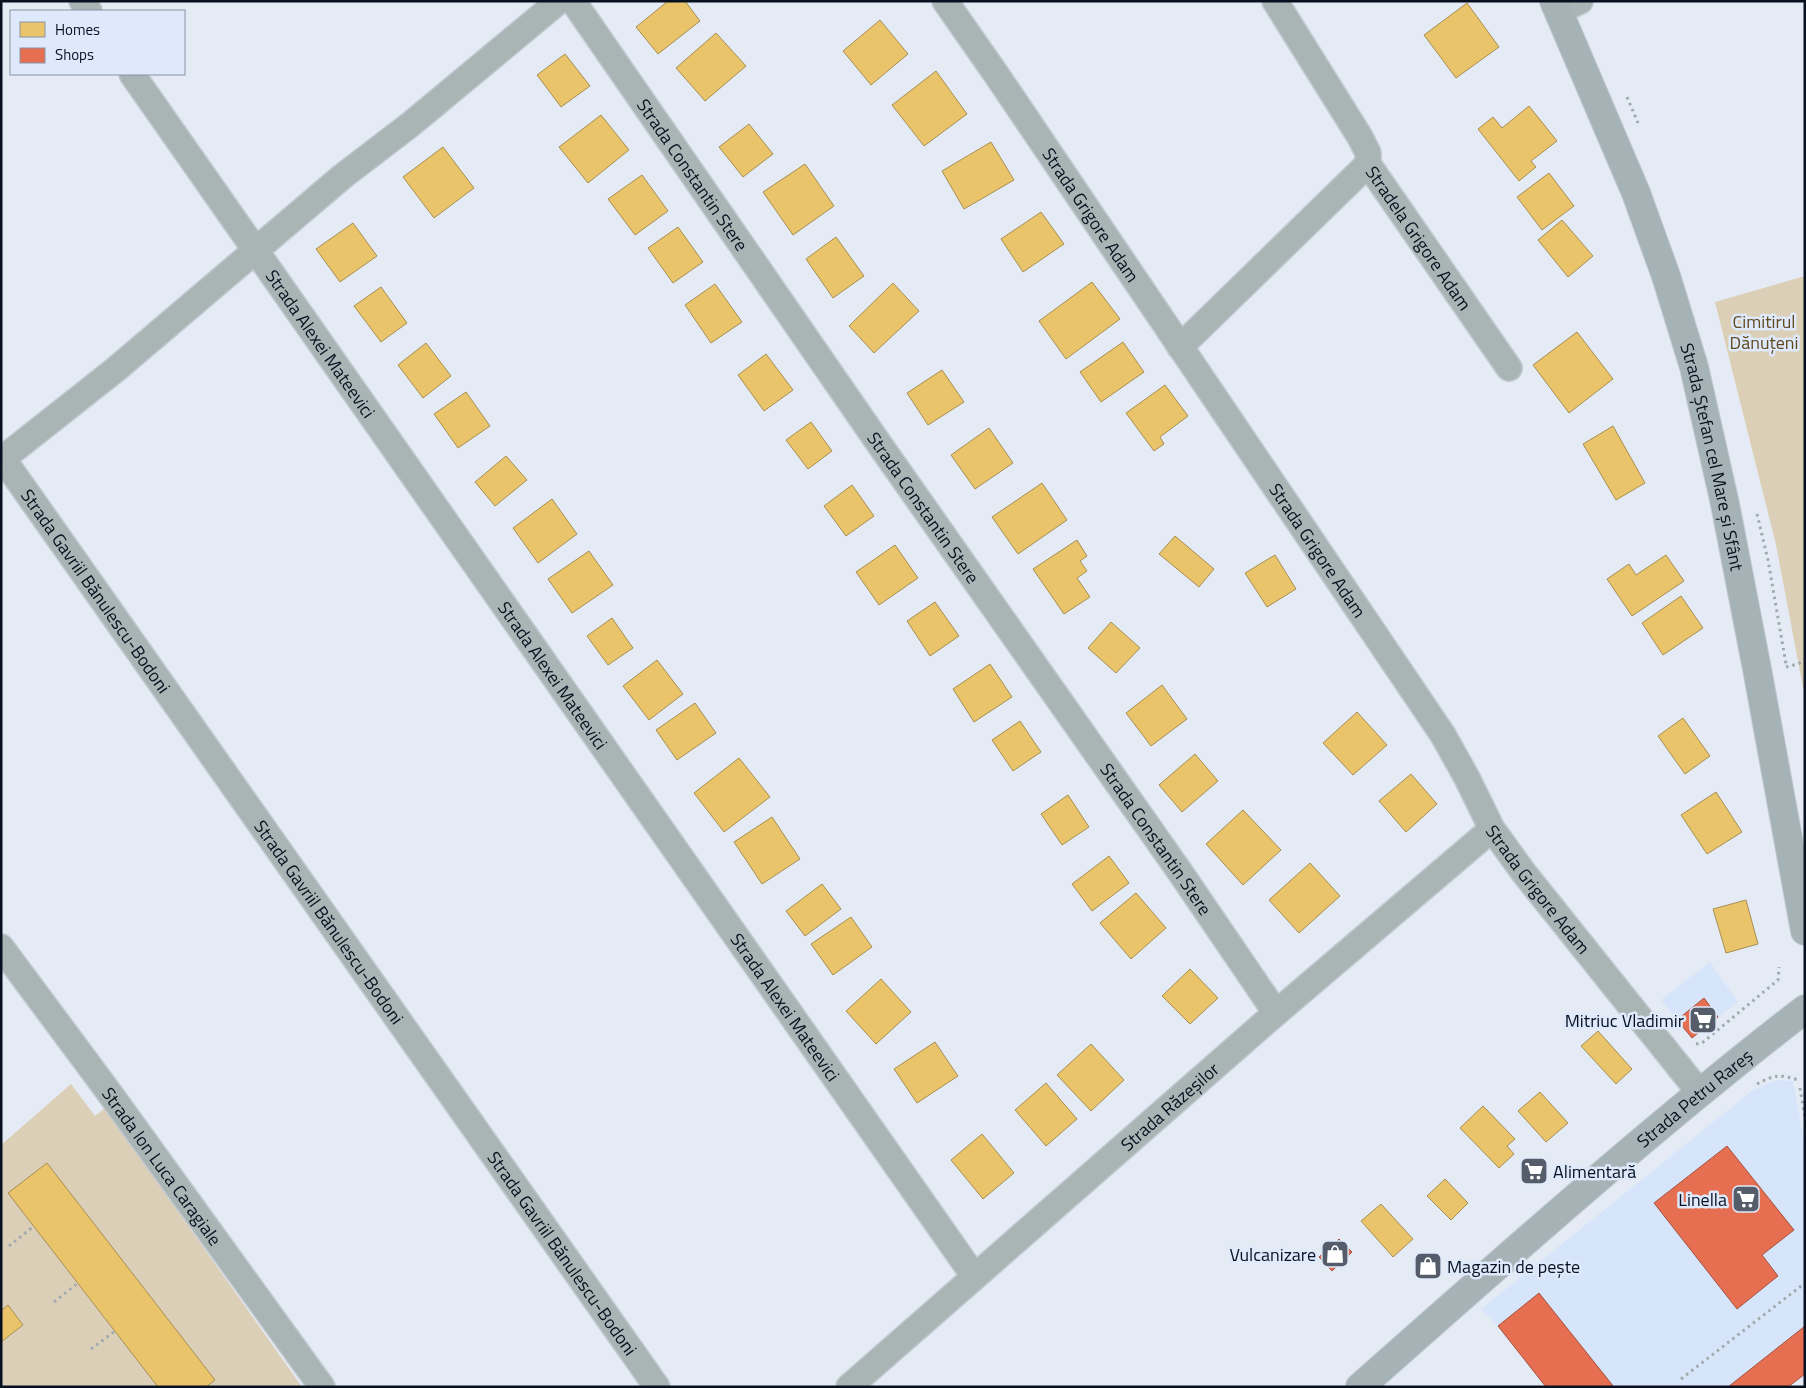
<svg xmlns="http://www.w3.org/2000/svg" width="1806" height="1388" viewBox="0 0 1806 1388" font-family="'Titillium Web',sans-serif">
	<style>
		.built { fill: #d7e5fa }
		.green { fill: #dccfb8 }
		.homes { fill: #e9c46a; stroke: #a68e54 }
		.shops { fill: #e76f51; stroke: #a45342 }
		.lines { fill: none; stroke-linecap: round; stroke-linejoin: round }
		.street-casing { stroke: #c3c9d1; stroke-width: 28 }
		.secondary-casing { stroke: #c3c9d1; stroke-width: 30 }
		.path { stroke: #a0a9ad; stroke-width: 3; stroke-dasharray: 2.5 4; stroke-linecap: butt }
		.street { stroke: #a9b4b5; stroke-width: 25 }
		.secondary { stroke: #a6b3b6; stroke-width: 28 }
		.labels { text-anchor: middle; dominant-baseline: central; stroke-width: 5; stroke-linejoin: round; paint-order: stroke }
		.street-label { font-size: 18px; fill: #081120; stroke: #deeafc }
		.park-label { font-size: 18px; fill: #61491e; stroke: #deeafc }
		.poi-label { font-size: 18px; fill: #081120; stroke: #deeafc; text-anchor: end }
	</style>
	<rect width="100%" height="100%" fill="#e5ebf5"/>
	<path class="built" d="M1710 962 1738 1002 1692 1038 1661 1000Z
		M1777 1080 1793 1081 1805 1145V1374L1788 1387H1546L1498 1326 1481 1309 1753 1090Z"/>
	<path class="green" d="M1805 276V698L1776 545 1715 302Z
		M71 1084 95 1116 105 1108 302 1387H1V1145Z"/>
	<path class="homes" d="M668 1H685L700 21 658 54 636 27Z
		M1467 3 1499 47 1456 78 1424 35Z
		M880 20 908 54 871 85 843 51Z
		M716 33 746 66 705 101 676 68Z
		M565 54 590 86 561 107 537 75Z
		M936 71 967 114 924 146 892 105Z
		M1529 106 1557 141 1531 161 1536 167 1519 181 1478 129 1493 117 1502 128Z
		M601 115 629 150 588 183 559 147Z
		M749 124 773 154 743 177 719 147Z
		M991 142 1014 180 964 209 942 171Z
		M443 147 474 188 434 218 403 177Z
		M805 164 834 206 793 235 763 192Z
		M1549 173 1574 206 1542 230 1517 197Z
		M642 175 668 211 635 235 608 199Z
		M1041 212 1064 244 1023 272 1001 239Z
		M1562 220 1593 256 1568 277 1538 240Z
		M353 223 377 256 340 282 316 249Z
		M678 227 703 262 673 283 648 248Z
		M836 237 864 276 833 298 806 259Z
		M1092 282 1120 319 1066 359 1039 321Z
		M893 283 919 311 874 353 849 326Z
		M715 284 742 322 711 343 685 305Z
		M381 287 407 323 381 342 354 306Z
		M1577 332 1613 379 1569 413 1533 365Z
		M1123 342 1144 372 1101 402 1080 372Z
		M426 343 451 376 423 398 398 365Z
		M766 354 793 390 764 411 738 375Z
		M942 370 964 402 928 425 907 393Z
		M1165 385 1188 416 1160 437 1164 444 1154 451 1126 413Z
		M466 392 490 426 458 448 434 414Z
		M811 422 832 451 808 469 786 440Z
		M1613 426 1645 483 1616 500 1583 444Z
		M989 428 1013 463 975 489 951 455Z
		M506 456 527 480 495 506 475 482Z
		M1042 483 1067 520 1018 554 992 517Z
		M852 485 874 516 846 536 824 506Z
		M552 499 577 534 538 563 513 528Z
		M1175 536 1214 569 1199 587 1159 554Z
		M1077 540 1087 556 1080 561 1087 571 1077 578 1090 597 1064 614 1033 569Z
		M895 545 918 578 879 605 856 572Z
		M589 551 613 585 572 613 548 579Z
		M1275 555 1296 589 1267 607 1245 573Z
		M1666 555 1684 581 1632 616 1607 579 1629 564 1636 575Z
		M1681 596 1703 628 1663 655 1642 623Z
		M935 602 959 636 930 656 907 621Z
		M612 618 633 648 608 665 587 636Z
		M1111 622 1140 648 1116 673 1088 648Z
		M657 660 683 694 649 720 623 686Z
		M990 664 1012 697 974 722 953 689Z
		M1162 685 1187 719 1151 746 1126 713Z
		M695 703 716 733 677 760 656 730Z
		M1357 712 1387 745 1353 775 1323 743Z
		M1683 718 1710 756 1685 774 1658 736Z
		M1020 721 1041 752 1013 771 992 740Z
		M1195 754 1218 781 1182 812 1159 785Z
		M739 758 770 797 724 832 694 793Z
		M1411 774 1437 804 1406 832 1379 801Z
		M1716 792 1742 832 1707 854 1681 815Z
		M1068 795 1089 827 1062 845 1041 814Z
		M1243 810 1281 850 1243 885 1206 844Z
		M772 817 800 859 762 884 734 842Z
		M1109 856 1129 883 1092 911 1072 884Z
		M1310 863 1340 896 1299 933 1269 900Z
		M822 884 841 909 805 936 786 911Z
		M1136 893 1166 928 1131 959 1100 923Z
		M1746 900 1758 944 1726 953 1713 909Z
		M851 917 872 947 833 975 811 944Z
		M1190 969 1218 998 1190 1024 1162 996Z
		M881 979 911 1012 876 1044 846 1011Z
		M1598 1031 1632 1069 1616 1084 1581 1046Z
		M935 1042 958 1076 917 1103 894 1069Z
		M1091 1044 1124 1080 1091 1111 1057 1075Z
		M1046 1083 1077 1119 1046 1146 1015 1110Z
		M1540 1092 1568 1123 1546 1142 1518 1111Z
		M1483 1106 1515 1139 1507 1146 1514 1154 1499 1168 1460 1128Z
		M982 1134 1014 1173 983 1199 951 1160Z
		M47 1163 215 1380 206 1387H158L8 1193Z
		M1445 1179 1468 1203 1451 1220 1427 1196Z
		M1381 1204 1413 1239 1393 1257 1361 1221Z
		M8 1305 23 1325 1 1342V1311Z"/>
	<path class="shops" d="M1704 998 1718 1017 1692 1038 1677 1020Z
		M1727 1146 1794 1230 1762 1255 1778 1276 1737 1309 1654 1203Z
		M1535 1160 1546 1172 1533 1184 1522 1172Z
		M1339 1239 1352 1252 1332 1271 1319 1257Z
		M1428 1255 1438 1268 1428 1276 1418 1263Z
		M1539 1293 1614 1387H1546L1498 1326Z
		M1805 1326V1374L1788 1387H1728Z"/>
	<g class="lines">
		<defs>
			<g id="street">
				<path d="M82 1 89 11"/>
				<path id="s1" d="M573 1 882 448 1180 872 1276 1013"/>
				<path id="s2" d="M945 1 996 74 1443 735 1467 778 1492 829 1503 844 1524 873 1700 1093"/>
				<path id="s3" d="M1275 1 1360 137 1368 153V164L1509 368"/>
				<path d="M1559 11 1580 1"/>
				<path id="s4" d="M132 74 974 1276"/>
				<path d="M1180 347 1368 164"/>
				<path id="s5" d="M1 456 657 1387"/>
				<path d="M1 460 115 370 343 176 411 124 559 1"/>
				<path id="s6" d="M1 947 108 1091 322 1387"/>
				<path id="s7" d="M849 1387 1276 1013 1492 829"/>
			</g>
			<g id="secondary">
				<path id="s8" d="M1554 1 1636 193 1666 276 1694 367 1725 504 1757 669 1805 931"/>
				<path id="s9" d="M1360 1387C1506 1258 1651 1128 1805 1009"/>
			</g>
		</defs>
		<use href="#street" class="street-casing"/>
		<use href="#secondary" class="secondary-casing"/>
		<path class="path" d="M1627 97 1638 123
			M1757 514 1768 560 1786 664
			M1786 667 1798 664 1805 660
			M1696 1044 1702 1043 1778 980 1779 967
			M1757 1084C1774 1075 1779 1074 1798 1080
			M1800 1088 1805 1118
			M9 1246 34 1226
			M54 1302 78 1283
			M91 1349 115 1331
			M1681 1379 1805 1283"/>
		<use href="#street" class="street"/>
		<use href="#secondary" class="secondary"/>
	</g>
	<defs>
		<symbol id="supermarket-square" viewBox="-11 -11 22 22"><rect x="-9" y="-9" width="18" height="18" rx="4" fill="#555d6b" stroke="#deeafc"/><path d="M-6-5.5h2.5l.6 2H6L4.5 2H-2.5L-4.4-4H-6ZM-1.5 3.2a1.3 1.3 0 1 0 .1 0ZM3 3.2a1.3 1.3 0 1 0 .1 0Z" fill="#fff"/></symbol>
		<symbol id="shop-square" viewBox="-11 -11 22 22"><rect x="-9" y="-9" width="18" height="18" rx="4" fill="#555d6b" stroke="#deeafc"/><path d="M-5-2.5h2.3a2.7 3.5 0 0 1 5.4 0H5L5.5 6h-11ZM-1.5-2.5h3a1.5 2.3 0 0 0-3 0Z" fill="#fff"/></symbol>
	</defs>
	<g fill-rule="evenodd">
		<use href="#supermarket-square" x="1687" y="1004" width="32" height="32"/>
		<use href="#supermarket-square" x="1518" y="1155" width="32" height="32"/>
		<use href="#supermarket-square" x="1730" y="1183" width="32" height="32"/>
		<use href="#shop-square" x="1319" y="1238" width="32" height="32"/>
		<use href="#shop-square" x="1412" y="1250" width="32" height="32"/>
	</g>
	<g class="labels">
		<g class="street-label">
			<text stroke="none"><textPath href="#s1" startOffset="211">Strada Constantin Stere</textPath></text>
			<text stroke="none"><textPath href="#s2" startOffset="259">Strada Grigore Adam</textPath></text>
			<text stroke="none"><textPath href="#s3" startOffset="279">Stradela Grigore Adam</textPath></text>
			<text stroke="none"><textPath href="#s4" startOffset="329">Strada Alexei Mateevici</textPath></text>
			<text stroke="none"><textPath href="#s8" startOffset="484">Strada Ștefan cel Mare și Sfânt</textPath></text>
			<text stroke="none"><textPath href="#s1" startOffset="616">Strada Constantin Stere</textPath></text>
			<text stroke="none"><textPath href="#s2" startOffset="664">Strada Grigore Adam</textPath></text>
			<text stroke="none"><textPath href="#s5" startOffset="165">Strada Gavriil Bănulescu-Bodoni</textPath></text>
			<text stroke="none"><textPath href="#s4" startOffset="734">Strada Alexei Mateevici</textPath></text>
			<text stroke="none"><textPath href="#s1" startOffset="1021">Strada Constantin Stere</textPath></text>
			<text stroke="none"><textPath href="#s2" startOffset="1069">Strada Grigore Adam</textPath></text>
			<text stroke="none"><textPath href="#s5" startOffset="570">Strada Gavriil Bănulescu-Bodoni</textPath></text>
			<text stroke="none"><textPath href="#s4" startOffset="1139">Strada Alexei Mateevici</textPath></text>
			<text stroke="none"><textPath href="#s9" startOffset="442">Strada Petru Rareș</textPath></text>
			<text stroke="none"><textPath href="#s7" startOffset="426">Strada Răzeşilor</textPath></text>
			<text stroke="none"><textPath href="#s6" startOffset="272">Strada Ion Luca Caragiale</textPath></text>
			<text stroke="none"><textPath href="#s5" startOffset="975">Strada Gavriil Bănulescu-Bodoni</textPath></text>
		</g>
		<g class="park-label">
			<text x="1764" y="321">Cimitirul<tspan x="1764" dy="21">Dănuțeni</tspan></text>
		</g>
		<g class="poi-label">
			<text x="1684" y="1020">Mitriuc Vladimir</text>
			<text x="1553" y="1171" text-anchor="start">Alimentară</text>
			<text x="1727" y="1199">Linella</text>
			<text x="1316" y="1254">Vulcanizare</text>
			<text x="1447" y="1266" text-anchor="start">Magazin de pește</text>
		</g>
	</g>
	<rect width="1806" height="1388" fill="none" stroke="#081120" stroke-width="5"/>
	<rect x="10" y="10" width="175" height="65" fill="#deeafc" stroke="#8893a4"/>
	<rect x="20" y="22" width="25" height="15" fill="#e9c46a" stroke="#8893a4"/>
	<text x="55" y="35" font-size="15" fill="#081120">Homes</text>
	<rect x="20" y="48" width="25" height="15" fill="#e76f51" stroke="#8893a4"/>
	<text x="55" y="60" font-size="15" fill="#081120">Shops</text>
</svg>
